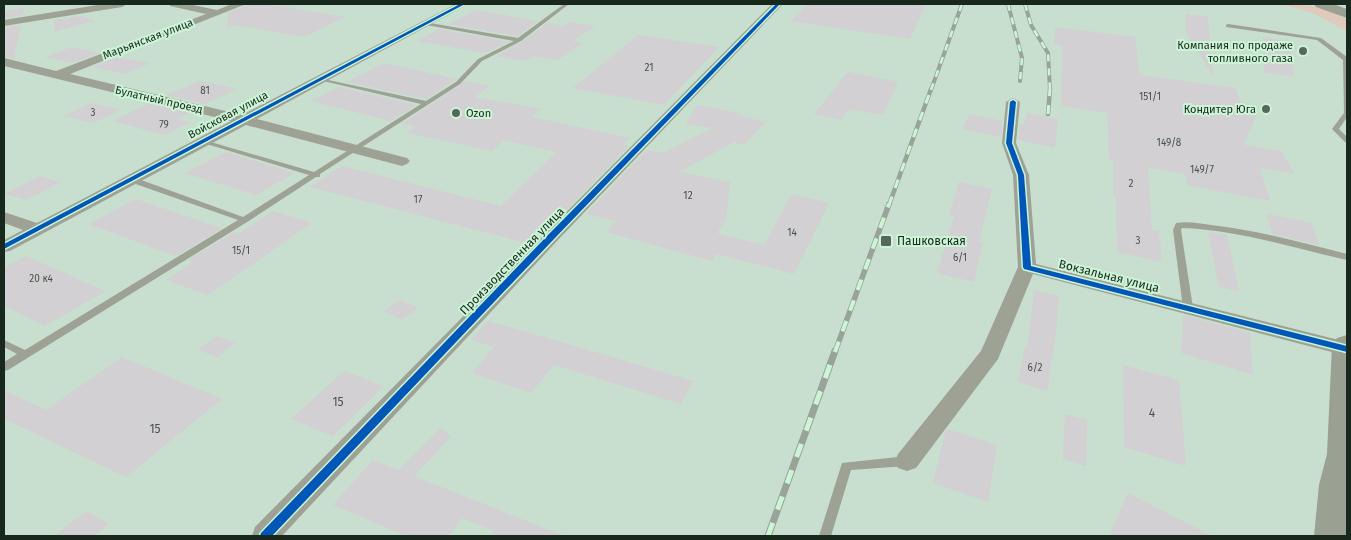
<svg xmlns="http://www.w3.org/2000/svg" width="1351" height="540" viewBox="0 0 1351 540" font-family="'Fira Sans',sans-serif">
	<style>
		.green { fill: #e0cabb }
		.building { fill: #d2d0d2 }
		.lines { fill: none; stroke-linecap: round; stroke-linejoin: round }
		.lane { fill: #9ea295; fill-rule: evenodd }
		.street { fill: #9ea295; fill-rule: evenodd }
		.secondary { fill: #9aa192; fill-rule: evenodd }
		.rail-far3-casing { stroke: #99a498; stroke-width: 4 }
		.rail-far2-casing { stroke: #99a498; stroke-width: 4.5 }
		.rail-far1-casing { stroke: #99a498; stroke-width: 5.5 }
		.rail-casing { stroke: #99a498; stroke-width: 7 }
		.rail-far3 { stroke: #ccf5d6; stroke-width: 2.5; stroke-dasharray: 7; stroke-linecap: butt }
		.rail-far2 { stroke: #ccf5d6; stroke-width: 3; stroke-dasharray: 9; stroke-linecap: butt }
		.rail-far1 { stroke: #ccf5d6; stroke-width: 4; stroke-dasharray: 11; stroke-linecap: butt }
		.rail { stroke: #ccf5d6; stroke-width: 5; stroke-dasharray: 14; stroke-linecap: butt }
		.cycleway-casing { stroke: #ccf5d6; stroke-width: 3 }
		.cycleway { fill: #0057b8; fill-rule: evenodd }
		.poi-dot { fill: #56685b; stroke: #ccf5d6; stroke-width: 2 }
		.labels { text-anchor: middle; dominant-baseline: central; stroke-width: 4; stroke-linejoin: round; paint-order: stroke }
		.number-label { font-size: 10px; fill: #47524a }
		.far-street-label { font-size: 11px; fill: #19281d; stroke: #ccf5d6 }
		.far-poi-label { font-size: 11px; fill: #19281d; stroke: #ccf5d6; text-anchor: end }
		.poi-label { font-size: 12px; fill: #19281d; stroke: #ccf5d6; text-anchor: start }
		.street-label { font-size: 12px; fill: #19281d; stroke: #ccf5d6 }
		.near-number-label { font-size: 12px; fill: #47524a }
	</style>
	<rect width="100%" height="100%" fill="#c8dece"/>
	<path class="green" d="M1281 4C1306 4 1326 6 1347 19V31L1313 13Z"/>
	<path class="building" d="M248 4H266L346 17 304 37 236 25 227 28 228 13Z
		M807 4H926L910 39 791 21Z
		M24 8 23 15 4 18V11Z
		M476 10 538 21 518 36 448 24Z
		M1186 14 1208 17 1213 76 1186 32Z
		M81 16 94 21 54 32V20Z
		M569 22 595 26 573 41 583 43 558 60 533 56 525 61 496 56 522 42 548 23 563 26Z
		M21 25 14 59 4 56V28Z
		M1055 27 1135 37 1140 75 1235 88 1242 105H1249L1256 115 1244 145 1281 151 1294 173 1260 168 1270 201 1187 185 1185 174 1148 167 1152 230 1159 231 1162 262 1117 252 1116 196H1113V161L1109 160 1107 113 1061 106 1062 46 1054 45Z
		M439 29 508 42 485 53 417 41Z
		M638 35 719 47 664 105 573 88Z
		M1263 37 1285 40 1287 46H1290L1294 77 1264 72Z
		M72 47 99 53 72 63 45 57Z
		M119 57 150 63 125 74 93 67Z
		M384 63 457 79 426 99 347 82Z
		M848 72 898 82 883 115 849 109 841 120 814 114Z
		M199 81 237 89 205 104 167 95Z
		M466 81 490 86 474 97 541 109 531 117 630 138 623 145 629 146 567 209 559 207 526 243 310 187 342 166 501 206 556 152 504 140 492 151 407 133 415 127 402 124Z
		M339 87 416 105 391 121 310 101Z
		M92 103 121 110 93 123 64 116Z
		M150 103 189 113 177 119 191 122 164 135 112 121Z
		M697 105 739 113 737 115 766 122 744 145 734 142 679 172 730 182 726 220 717 233 764 245 792 194 829 203 794 274 716 254 712 261 606 232 616 221 586 214 647 150 663 153 713 128 686 124Z
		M1027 113 1058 119 1055 148 1018 140 1020 124 1024 125Z
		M969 114 1002 121 1001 137 963 129Z
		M226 152 294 173 256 195 185 173Z
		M39 176 61 182 26 200 4 194Z
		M959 182 992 189 979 242H983L974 282 937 273 954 216 949 215Z
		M136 199 222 228 176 256 88 224Z
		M273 211 312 223 208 295 166 280 193 262 188 260 235 232 239 233Z
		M1267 214 1312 223 1319 245 1272 234Z
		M1208 232 1227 235 1239 291 1219 287Z
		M26 256 105 291 45 326 4 306V267Z
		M1034 290 1059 296 1056 334 1047 391 1018 382 1025 346 1027 347Z
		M400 300 418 308 402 320 384 311Z
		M1183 315 1250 333 1253 375 1181 353Z
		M488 321 551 339 693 381 681 404 554 365 531 393 472 373 494 347 471 340Z
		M216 336 235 343 217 357 198 350Z
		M122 357 222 399 126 477 4 419V390L46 410Z
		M1123 365 1179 380 1186 466 1124 447Z
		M344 371 384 386 333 436 291 419Z
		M1065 414 1087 420 1086 466 1063 459Z
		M441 428 451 437 414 476 564 536H490L494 531 462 518 449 536H406L333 505 373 460 399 470Z
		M947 429 997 445 988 502 933 483 945 433Z
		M1128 493 1212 536H1109Z
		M86 511 109 524 94 536H54Z"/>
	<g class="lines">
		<path class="lane" d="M564 4H569L521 41 482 61 460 84 320 174V177H316L247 222 8 370 4 371V362L17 354 4 347V340L25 350 238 220 127 181V177H133L243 217 309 175 200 142V140H204L314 172 421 104 319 80V78L426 101 456 82 478 59 514 41 426 25 424 24V22L518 38Z
			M1228 24 1321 38 1347 57V117L1339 129 1347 137V143L1345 142 1332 129 1344 113 1343 60 1317 40 1226 27V25Z
			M1176 223C1187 221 1200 223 1211 225 1257 230 1302 243 1347 254V260C1292 248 1239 230 1182 228L1181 230 1193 308 1188 311 1183 308 1173 230Z
			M907 456 911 458 913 461 911 464 907 466 851 470 831 536H819L842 463Z"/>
		<path class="street" d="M104 4H127L122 7 4 26V20Z
			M169 4H188L217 10 232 4H246L70 74 242 115 456 4H468L257 119 407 158 410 161 407 164 402 166 246 125 10 251 4 252V240L23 230 4 223V212L37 223 231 121 4 66V58L56 71 206 14 170 6Z
			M772 4H783L557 241 282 536H252L255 527Z
			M1013 98 1020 102 1016 143 1029 175 1036 264 1347 342V356L1033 274 998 359 916 468 907 471 898 468 895 461 898 454 981 351 1018 267 1013 175 1002 143 1006 102Z"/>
		<path class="secondary" d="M1314 4H1333L1347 9V18L1316 7Z
			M1347 335V536H1314L1319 485 1327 454 1332 345 1337 338Z"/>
		<defs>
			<path id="rail-far3" d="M1008 4 1022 58 1020 81
				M1025 4 1031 25 1048 53 1050 90
				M931 90 962 4"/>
			<path id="rail-far2" d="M1048 114 1050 89
				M889 205 931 89"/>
			<path id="rail-far1" d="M835 352 889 204"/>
			<path id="rail" d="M768 536 835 351"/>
		</defs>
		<use href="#rail-far3" class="rail-far3-casing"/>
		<use href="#rail-far2" class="rail-far2-casing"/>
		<use href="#rail-far1" class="rail-far1-casing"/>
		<use href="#rail" class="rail-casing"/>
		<use href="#rail-far3" class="rail-far3"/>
		<use href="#rail-far2" class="rail-far2"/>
		<use href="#rail-far1" class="rail-far1"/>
		<use href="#rail" class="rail"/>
		<defs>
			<path id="cycleway" d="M460 4H465L4 249V244Z
				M776 4H780L554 239 272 536H260L261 533 548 235Z
				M1013 100 1016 102 1012 143 1024 175 1031 266 1347 346V352L1024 269 1023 267 1018 175 1006 143 1010 102Z"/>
		</defs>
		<use href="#cycleway" class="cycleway-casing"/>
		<use href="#cycleway" class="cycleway"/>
	</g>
	<g class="poi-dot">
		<circle cx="1303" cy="51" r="5"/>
		<circle cx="1266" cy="109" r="5"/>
		<circle cx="456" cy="113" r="5"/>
		<rect x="880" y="235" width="12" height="12" rx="2.5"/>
	</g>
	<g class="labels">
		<g class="number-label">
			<text x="649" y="68">21</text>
			<text x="205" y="91">81</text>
			<text x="1150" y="97">151/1</text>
			<text x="93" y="113">3</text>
			<text x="164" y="125">79</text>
			<text x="1169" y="143">149/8</text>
			<text x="1202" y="170">149/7</text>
			<text x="1131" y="184">2</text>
			<text x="688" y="196">12</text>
			<text x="418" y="200">17</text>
			<text x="792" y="233">14</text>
			<text x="1138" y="241">3</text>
			<text x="241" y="251">15/1</text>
			<text x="960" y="258">6/1</text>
			<text x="41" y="279">20 к4</text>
			<text x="1035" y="368">6/2</text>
		</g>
		<g class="far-street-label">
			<text transform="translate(148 39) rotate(-21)">Марьянская улица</text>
			<text transform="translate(159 100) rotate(13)">Булатный проезд</text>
			<text transform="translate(228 115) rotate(-28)">Войсковая улица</text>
		</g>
		<g class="far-poi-label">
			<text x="1293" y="45">Компания по продаже<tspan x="1293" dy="13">топливного газа</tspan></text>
			<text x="1256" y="109">Кондитер Юга</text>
			<text x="466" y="113" text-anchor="start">Ozon</text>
		</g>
		<g class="poi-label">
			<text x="897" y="241">Пашковская</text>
		</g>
		<g class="street-label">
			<text transform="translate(512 261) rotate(-46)">Производственная улица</text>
			<text transform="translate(1109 276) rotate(14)">Вокзальная улица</text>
		</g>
		<g class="near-number-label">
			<text x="338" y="402">15</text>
			<text x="1152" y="413">4</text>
			<text x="155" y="429">15</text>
		</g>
	</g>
	<rect width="1351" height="540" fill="none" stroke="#19281d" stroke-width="10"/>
</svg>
